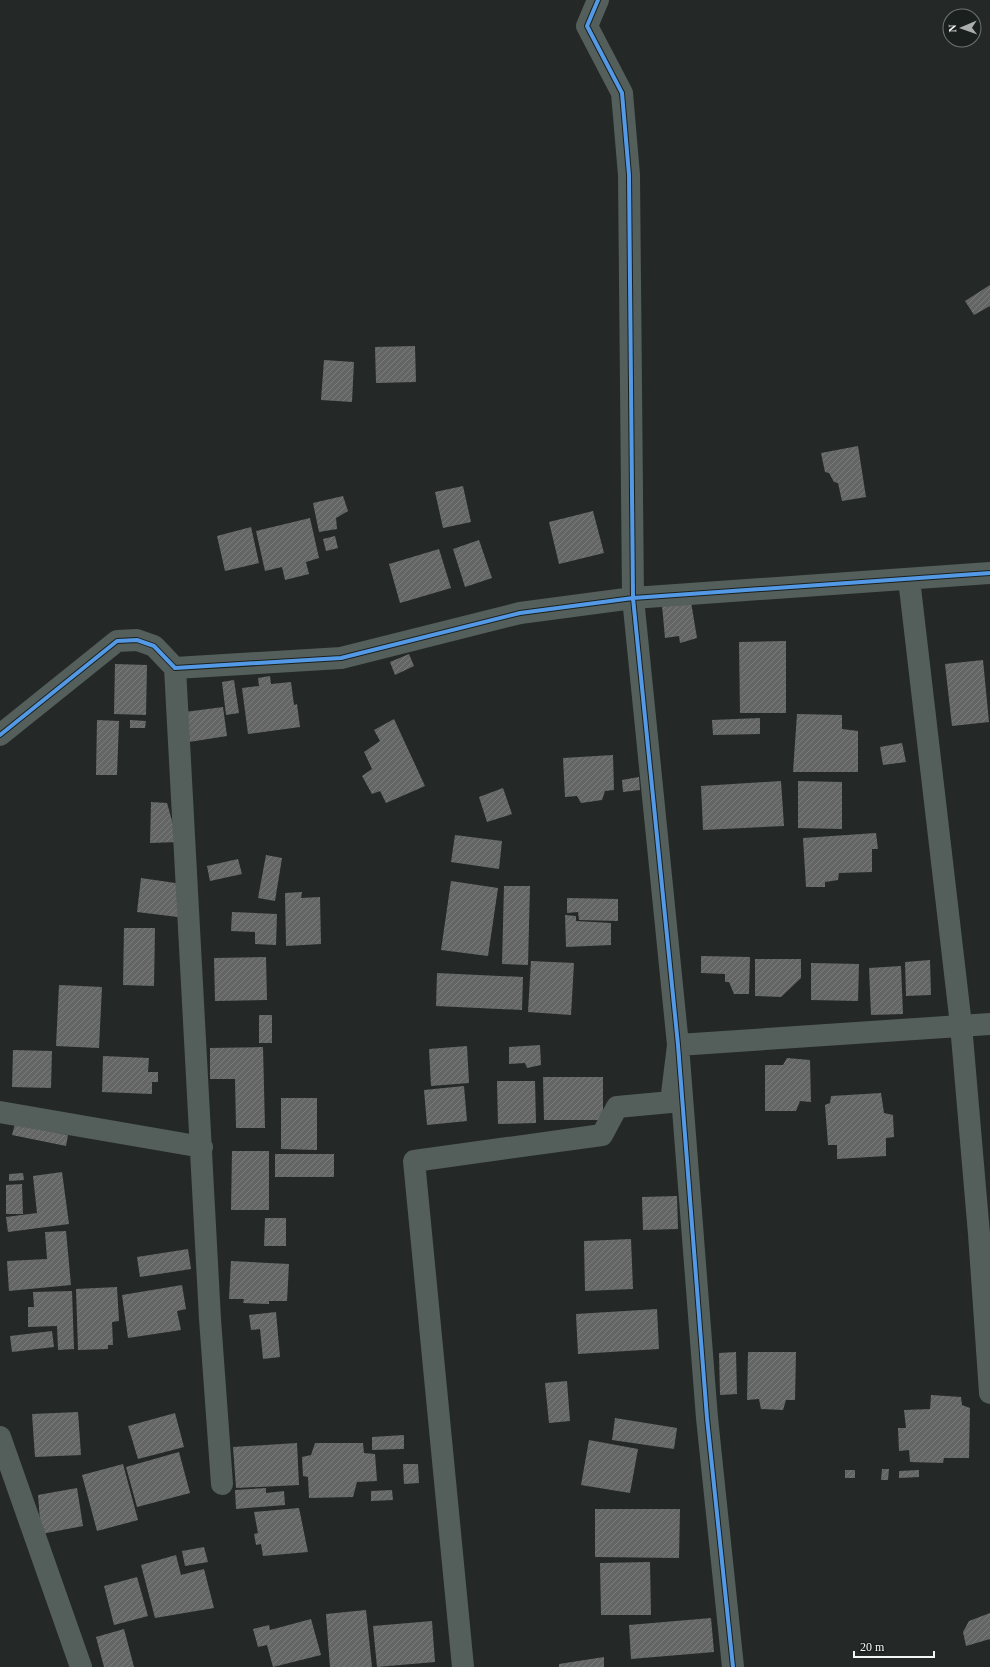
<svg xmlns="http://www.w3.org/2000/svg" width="990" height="1667" viewBox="0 0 990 1667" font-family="Georgia,serif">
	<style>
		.building { fill: url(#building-hatch) }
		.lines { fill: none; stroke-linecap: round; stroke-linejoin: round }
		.minor { stroke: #545e5a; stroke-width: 22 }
		.cycleway-casing { stroke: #1a201d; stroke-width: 6 }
		.cycleway { stroke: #5399e6; stroke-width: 4 }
	</style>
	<defs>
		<pattern id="building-hatch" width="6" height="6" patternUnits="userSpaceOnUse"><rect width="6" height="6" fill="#636665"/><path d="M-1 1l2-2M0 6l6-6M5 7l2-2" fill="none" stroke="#7a7c7c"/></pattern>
	</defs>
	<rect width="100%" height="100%" fill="#242826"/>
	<path class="building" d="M990 285V306L974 315 965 301Z
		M415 346 416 382 376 383 375 347Z
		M324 360 354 362 352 402 321 400Z
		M858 446 866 497 842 501 838 483 834 482 829 473 825 472 821 453Z
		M463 486 471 522 443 528 435 492Z
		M343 496 348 511 336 518 337 529 319 532 313 503Z
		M593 511 604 553 559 564 549 522Z
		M310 518 319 558 306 562 309 574 285 580 282 567 265 571 256 531Z
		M251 527 259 563 225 571 217 536Z
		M335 536 338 548 326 551 323 539Z
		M479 540 492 578 465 587 453 549Z
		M439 549 451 588 400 603 389 564Z
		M691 602 697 638 680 643 679 636 665 638 662 605Z
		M786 641V713H740L739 642Z
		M409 654 414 666 395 675 390 662Z
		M983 660 989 722 952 726 945 664Z
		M115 664 147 665 146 715 114 714Z
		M270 676 271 684 291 682 294 705 297 704 300 727 248 734 242 688 259 686 258 678Z
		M234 680 239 713 226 715 222 682Z
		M223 707 227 736 189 742 185 712Z
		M797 714 842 715V729L858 731V772H793Z
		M760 718V734L713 735 712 720Z
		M394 719 425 786 386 803 380 791 372 794 362 776 372 769 364 752 380 741 374 730Z
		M97 720 119 721 117 775H96Z
		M130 720 146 721 145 728H130Z
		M902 743 906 762 883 765 880 747Z
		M613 755 614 790 605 791 602 800 581 803 577 796 565 797 563 758Z
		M639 777 640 790 623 792 622 780Z
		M781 781 784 826 703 830 701 786Z
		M798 781 842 782V829L798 828Z
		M503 788 512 814 487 822 479 797Z
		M151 802 167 803 178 842 150 843Z
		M876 833 878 849H872V872L839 873 838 880 825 882V887H806L803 838Z
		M455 835 502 841 499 869 451 862Z
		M266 855 282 858 275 901 258 898Z
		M238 859 242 874 210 881 207 866Z
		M141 878 182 884 178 917 137 912Z
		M451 881 498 888 488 956 441 950Z
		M504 886H530L528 965 502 964Z
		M302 892 301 898 320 897 321 944 286 946 285 893Z
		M567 898 618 899V921L579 920 578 912 567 913Z
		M232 912 277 914 276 945 255 944V932L231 931Z
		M565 915 576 916V921L611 923V945L566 947Z
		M124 928H155L154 986 123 985Z
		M701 956 750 957 749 994H734L729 982H725V974L701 973Z
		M266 957 267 1000 215 1001 214 958Z
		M755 959H801V978L781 997 755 996Z
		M930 960 931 995 906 996 905 962Z
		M531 961 574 963 571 1015 528 1012Z
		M811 963 859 964 858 1001 811 1000Z
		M901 966 903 1014 871 1015 869 968Z
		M437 973 523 977 522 1010 436 1006Z
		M59 985 102 987 99 1048 56 1046Z
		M259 1015H272V1043H259Z
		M540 1045 541 1065 527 1068 525 1063 509 1064V1047Z
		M467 1046 469 1083 431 1086 429 1049Z
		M263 1047 265 1128H236L235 1079H210V1048Z
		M13 1050 52 1051 51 1088 12 1087Z
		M103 1056 149 1058 148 1072H158V1082H152V1094L102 1092Z
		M787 1058 810 1060 811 1102 800 1101 796 1111H765V1065H783Z
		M543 1077H603V1120H544Z
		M497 1081H535L536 1123 498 1124Z
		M464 1086 467 1121 427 1125 424 1090Z
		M881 1093 884 1113 893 1115 894 1137 886 1138V1156L837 1159V1145H828L825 1105 830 1103 831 1096Z
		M281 1098H317V1150L281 1149Z
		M15 1124 68 1135 66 1146 12 1135Z
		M232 1151H269V1210H231Z
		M275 1154H334V1177H275Z
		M62 1172 69 1224 8 1232 6 1217 37 1213 33 1176Z
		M23 1173 24 1180 9 1181V1174Z
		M22 1184 23 1214H6V1185Z
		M677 1196 678 1229 643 1230 642 1197Z
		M265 1218H286V1246H264Z
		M66 1231 71 1285 9 1291 7 1261 47 1259 45 1232Z
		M631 1239 633 1289 585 1291 584 1241Z
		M188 1249 191 1269 140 1277 137 1257Z
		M231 1261 289 1264 287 1301H269V1304L243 1303 244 1299H229Z
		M182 1285 186 1309 177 1311 181 1330 128 1338 122 1295Z
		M117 1287 119 1321 112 1322 113 1345H108V1349L78 1350 76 1289Z
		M72 1291 74 1349 58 1350 57 1326 28 1327V1307H34L33 1292Z
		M657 1309 659 1349 578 1354 576 1314Z
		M276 1312 280 1357 263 1359 260 1329 251 1330 249 1315Z
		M52 1331 54 1347 12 1352 10 1336Z
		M736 1352 737 1394 720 1395 719 1353Z
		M748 1352H796L795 1400H786L783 1410 761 1409 759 1399 747 1400Z
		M567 1381 570 1421 549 1423 545 1383Z
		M931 1395 961 1397 962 1405 970 1408 969 1458H944L943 1463 910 1462 909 1450 899 1451 898 1428H906L904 1410 930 1409Z
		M78 1412 81 1455 35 1457 32 1414Z
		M175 1413 184 1447 138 1459 128 1426Z
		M615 1418 677 1428 674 1449 612 1440Z
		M404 1435V1449L372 1450V1437Z
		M589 1440 638 1449 630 1493 581 1485Z
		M297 1443 299 1485 236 1488 233 1447Z
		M315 1443H363L364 1453 375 1454 377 1481 357 1482 353 1497 309 1498 308 1477 303 1476 302 1457 311 1455Z
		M179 1452 190 1493 137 1507 126 1467Z
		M123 1464 138 1520 97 1531 82 1475Z
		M403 1464H418L419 1483 404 1484Z
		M882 1469H889L888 1480H881Z
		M845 1470H855V1478H845Z
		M919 1470V1477L899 1478V1471Z
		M77 1488 83 1526 41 1534 38 1495Z
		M266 1488V1493L284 1491 285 1505 236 1509 235 1490Z
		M392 1490 393 1500 371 1501V1491Z
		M299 1508 308 1552 263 1556 261 1544 256 1545 254 1534 258 1533 254 1512Z
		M595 1509H680L679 1558 595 1557Z
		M204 1547 208 1562 185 1566 182 1551Z
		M176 1555 181 1575 204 1569 214 1608 155 1618 141 1565Z
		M650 1562 651 1615H601L600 1563Z
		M137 1577 148 1616 114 1625 104 1586Z
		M366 1610 372 1667H330L326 1614Z
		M990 1613V1639L966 1646 963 1632 969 1621Z
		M711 1618 714 1652 631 1659 629 1625Z
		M311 1619 321 1655 273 1667 267 1645 258 1647 253 1629 269 1625 270 1630Z
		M432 1621 435 1662 377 1667 373 1626Z
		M124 1629 134 1667H104L96 1637Z
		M604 1657V1667H559V1664Z"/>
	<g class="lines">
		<path class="minor" d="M598 0 587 26 622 93 629 175 633 598 678 1045 707 1418 733 1667
			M909 579 961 1025 979 1234 990 1393
			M175 668 210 1319 222 1484
			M0 735 117 641 137 640 154 646 175 668 341 658 520 613 633 598 990 573
			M0 1112 202 1147
			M0 1437 81 1667
			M463 1667 414 1161 602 1135 617 1107 671 1102 678 1045 990 1024"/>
		<defs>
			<path id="cycleway" d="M598 0 587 26 622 93 629 175 633 598 678 1045 707 1418 733 1667
				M0 735 117 641 137 640 154 646 175 668 341 658 520 613 633 598 990 573"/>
		</defs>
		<use href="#cycleway" class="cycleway-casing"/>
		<use href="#cycleway" class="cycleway"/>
	</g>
	<g transform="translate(962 28) rotate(268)"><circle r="19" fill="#1a201d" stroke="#707673"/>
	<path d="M0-3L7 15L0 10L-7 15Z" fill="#aaaeac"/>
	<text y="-6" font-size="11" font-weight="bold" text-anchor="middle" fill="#f2f6f4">N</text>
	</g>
	<path d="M854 1651v6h80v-6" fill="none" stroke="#f2f6f4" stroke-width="2"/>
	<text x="860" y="1651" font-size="12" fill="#f2f6f4" stroke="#1a201d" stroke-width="3" paint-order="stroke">20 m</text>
</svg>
